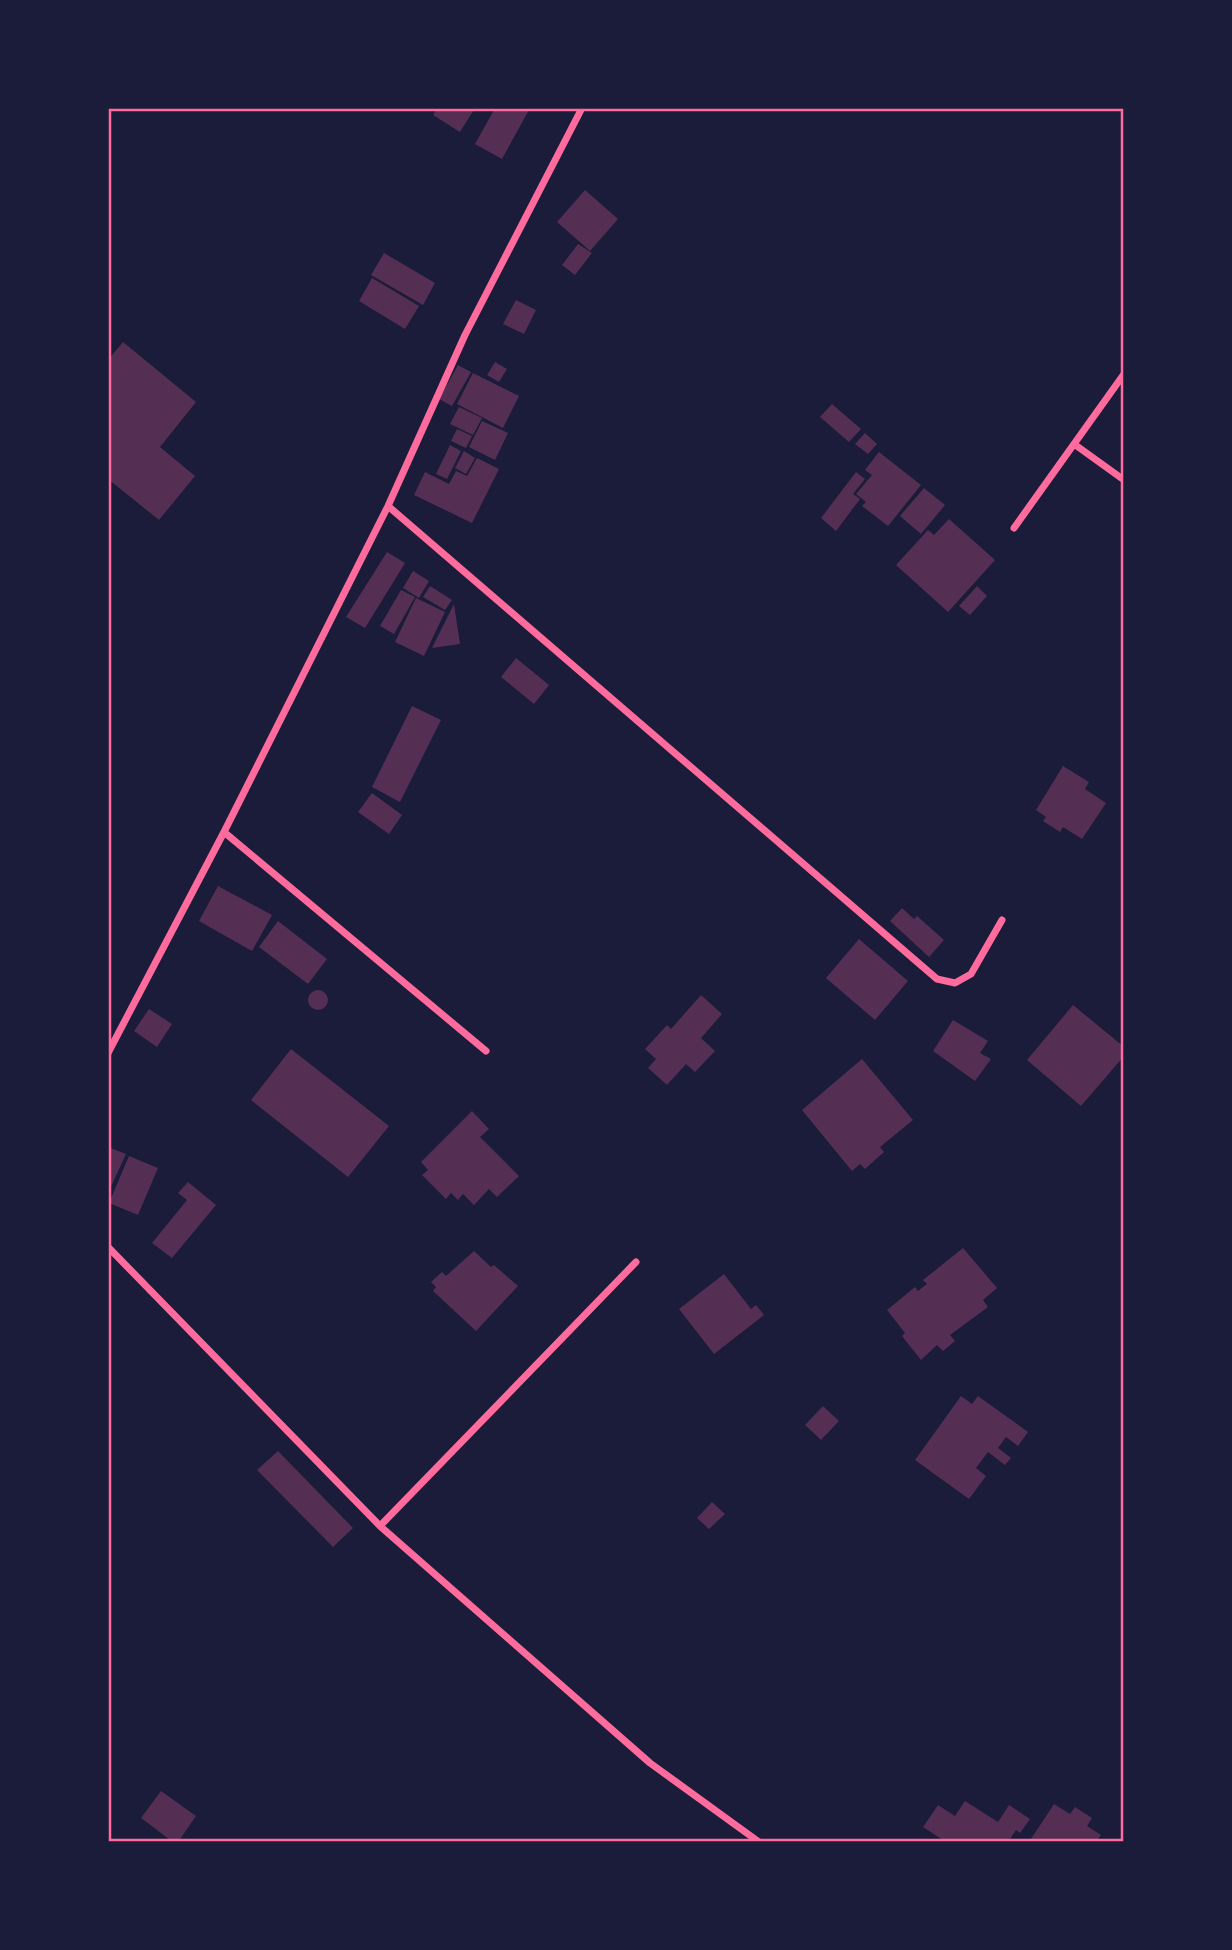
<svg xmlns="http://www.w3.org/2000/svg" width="1232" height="1950" viewBox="0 0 1232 1950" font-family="Quicksand,sans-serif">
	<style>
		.building { fill: #542f53 }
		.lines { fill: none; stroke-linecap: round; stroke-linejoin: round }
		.minor { stroke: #ff6b9d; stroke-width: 7 }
		.neatline { fill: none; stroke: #ff6b9d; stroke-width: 2.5 }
	</style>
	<rect width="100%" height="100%" fill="#1b1b3a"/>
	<path class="building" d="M437 108H475L460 132 433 115Z
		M495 108H530L502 159 475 144Z
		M585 190 618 219 590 251 557 222Z
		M578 244 592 253 575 275 562 265Z
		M384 253 435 283 423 305 371 275Z
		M372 278 419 306 405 329 359 301Z
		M516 300 536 310 524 334 503 324Z
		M123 342 196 402 160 447 195 476 159 520 108 479V360Z
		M495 362 507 369 499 382 487 375Z
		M458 365 471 372 452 406 439 399Z
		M473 373 519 396 503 428 457 404Z
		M832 404 861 429 849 442 820 417Z
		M459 407 482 418 473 435 450 424Z
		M482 421 508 433 495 460 469 447Z
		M457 429 472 436 466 448 451 441Z
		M865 433 877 444 868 454 855 444Z
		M450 445 461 451 447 479 436 474Z
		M464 451 475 458 466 474 455 468Z
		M879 452 921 485 888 526 862 506 866 502 856 494 872 475 865 470Z
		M477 458 499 469 472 523 414 495 425 472 449 484 456 471 467 476Z
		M856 472 865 479 853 494 860 499 836 531 821 518Z
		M924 488 945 505 921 534 900 516Z
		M949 519 995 560 948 612 896 565 928 530 934 535Z
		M387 552 405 563 365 628 346 617Z
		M413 571 429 581 419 598 403 588Z
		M430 586 452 600 445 610 423 597Z
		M977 586 987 596 970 615 959 606Z
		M401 590 415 597 394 634 380 626Z
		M416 598 445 612 424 656 395 642Z
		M454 604 460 644 432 648Z
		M516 658 549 685 534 704 501 677Z
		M412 706 441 720 400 802 372 787Z
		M1063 766 1089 782 1085 789 1106 803 1082 839 1063 827 1060 832 1043 821 1046 817 1036 810Z
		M372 793 402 815 389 834 358 812Z
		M218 886 272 915 252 951 199 921Z
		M902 908 914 919 917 916 944 940 929 957 890 921Z
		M278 921 327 959 308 984 259 947Z
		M859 939 908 981 875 1020 826 978Z
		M308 1000a10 10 0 1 1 20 0a10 10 0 1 1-20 0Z
		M701 995 722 1014 701 1038 715 1051 695 1072 686 1064 667 1085 648 1068 656 1059 645 1049 667 1025 671 1029Z
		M1073 1005 1124 1047V1056L1081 1106 1027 1060Z
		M149 1009 172 1024 157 1047 134 1031Z
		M953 1020 988 1041 980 1053 991 1059 975 1081 933 1051Z
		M291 1049 389 1126 348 1177 251 1100Z
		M862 1059 913 1120 880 1147 884 1152 865 1169 860 1164 852 1171 802 1110Z
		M472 1111 489 1129 480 1137 519 1176 497 1197 489 1189 474 1205 463 1194 458 1200 451 1193 446 1199 422 1175 428 1170 421 1162Z
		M108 1147 126 1154 108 1193Z
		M129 1156 158 1168 138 1215 109 1203Z
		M188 1182 216 1205 172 1258 152 1243 187 1200 178 1193Z
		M963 1248 997 1288 983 1300 988 1307 950 1335 955 1341 943 1351 937 1345 921 1360 902 1336 905 1333 887 1310 915 1287 918 1291 927 1284 923 1280Z
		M474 1251 491 1267 494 1265 518 1286 476 1331 433 1291 436 1287 431 1282 442 1272 446 1276Z
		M724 1274 751 1309 756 1305 764 1315 714 1354 679 1309Z
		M961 1396 972 1404 978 1396 1028 1432 1018 1446 1006 1437 998 1448 1011 1458 1005 1465 988 1452 976 1468 986 1476 969 1499 915 1460Z
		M823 1406 839 1421 821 1440 805 1425Z
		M278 1451 353 1528 333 1547 257 1470Z
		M712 1502 725 1514 709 1529 697 1518Z
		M161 1791 196 1816 178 1842H173L141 1818Z
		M965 1801 998 1822 1009 1805 1030 1819 1020 1833 1016 1830 1008 1842H946L923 1827 938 1805 955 1816Z
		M1054 1804 1070 1814 1075 1807 1092 1818 1087 1826 1101 1835 1096 1842H1029Z"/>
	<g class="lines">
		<path class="minor" d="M1074 444 1124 480
			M388 506 937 979 955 983 971 974 1002 920
			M1014 528 1124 374
			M224 832 486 1051
			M108 1053 224 832 388 506 465 335 582 108
			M108 1247 380 1526 650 1763 759 1842
			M380 1526 636 1262"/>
	</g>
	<rect width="1232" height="1950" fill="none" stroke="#1b1b3a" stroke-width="220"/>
	<rect x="110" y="110" width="1012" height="1730" class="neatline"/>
</svg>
